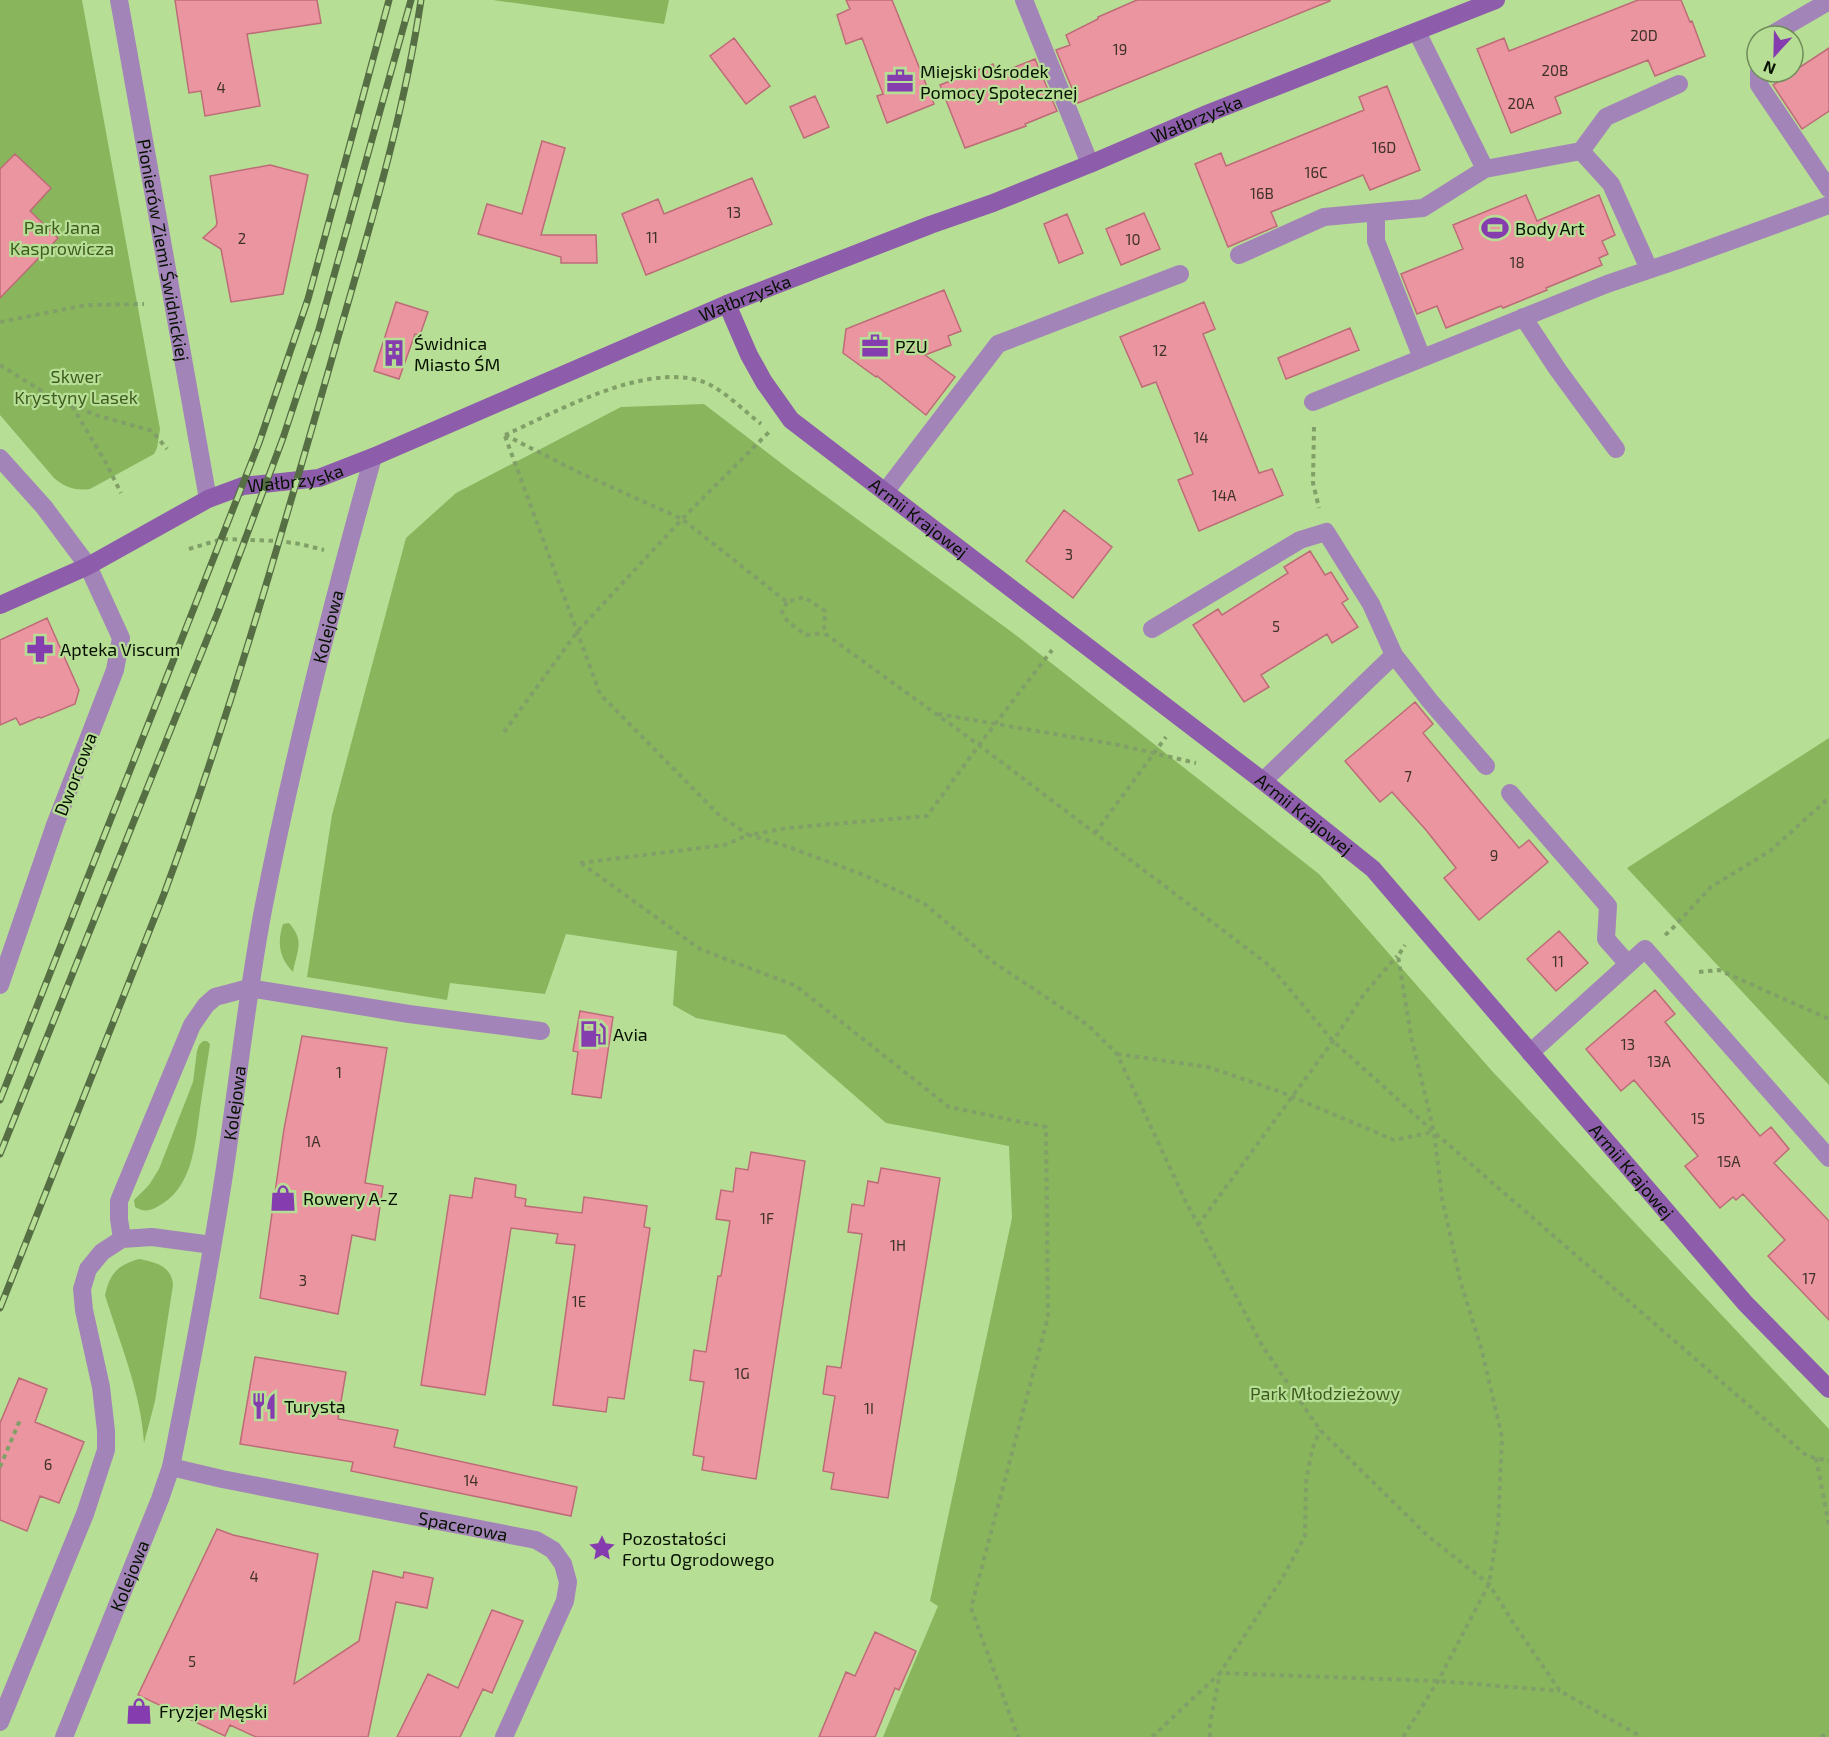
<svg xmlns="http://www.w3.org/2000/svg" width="1829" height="1737" viewBox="0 0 1829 1737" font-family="'Exo 2',sans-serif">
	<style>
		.green { fill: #89b55d }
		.building { fill: #eb95a1; stroke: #be6b78; stroke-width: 1.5 }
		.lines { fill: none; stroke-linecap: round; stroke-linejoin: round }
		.path { stroke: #81a068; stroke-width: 4; stroke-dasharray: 4.5 4.5; stroke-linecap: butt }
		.lane { stroke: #a384b9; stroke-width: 18 }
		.street { stroke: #a384b9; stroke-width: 18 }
		.secondary { stroke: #8d5dac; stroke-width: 18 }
		.rail-casing { stroke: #566e44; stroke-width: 7 }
		.rail { stroke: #b7de95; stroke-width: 4.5; stroke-dasharray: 14; stroke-linecap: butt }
		.labels { text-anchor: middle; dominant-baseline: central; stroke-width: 4.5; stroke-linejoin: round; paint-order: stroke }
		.number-label { font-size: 15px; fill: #3f3228 }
		.poi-label { font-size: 18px; fill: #061100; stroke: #b7de95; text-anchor: start }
		.street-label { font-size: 18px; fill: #061100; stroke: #b7de95 }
		.park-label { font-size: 18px; fill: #3f5c1f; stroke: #b7de95 }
	</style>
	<rect width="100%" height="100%" fill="#b7de95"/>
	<path class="green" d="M0 0H82L160 429 157 448 154 454 90 489C74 491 65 487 54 478L0 415Z
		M493 0H669L664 24Z
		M704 404 790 470 1013 633 1319 874 1492 1071 1829 1429V1737H883L938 1606 930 1601 1012 1218 1009 1146 886 1123 785 1035 696 1018 673 1005 677 951 566 934 545 994 450 983 447 1000 307 977 332 815 406 538 456 493 621 407Z
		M1829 738V1085L1627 868Z
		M289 923C305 941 297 950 293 972 279 958 277 942 283 924Z
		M203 1041H207L210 1044C207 1066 203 1087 200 1109 195 1144 193 1189 157 1207 149 1211 143 1212 135 1207L134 1200 149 1185 159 1169 193 1082 197 1051 199 1045Z
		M139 1259C155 1262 172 1266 173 1285L155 1401 144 1443C141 1392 120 1344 105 1295 110 1273 118 1265 139 1259Z"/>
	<path class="building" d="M175 0H317L321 23 247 34 260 106 205 116 201 91 189 93Z
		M846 0H892L934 104 887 123 877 96 883 94 862 38 846 44 837 15 850 9Z
		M1137 0H1330V1L1078 103 1056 50 1070 45 1066 35 1098 19V17Z
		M1638 0H1681L1690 22 1692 21 1705 56 1655 76 1648 60 1555 97 1561 113 1511 133 1477 49 1504 38 1509 51Z
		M734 38 770 86 746 104 710 56Z
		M1829 48V111L1802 129 1773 85Z
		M1035 59 1057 111 1025 124 1026 126 965 148 940 85 993 64 997 74Z
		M1387 86 1420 170 1370 190 1363 175 1271 212 1277 226 1228 247 1195 164 1221 153 1226 166 1364 110 1359 97Z
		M815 96 829 127 804 138 790 107Z
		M542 141 565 148 541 235H596L597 263H561V257L478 234 487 204 522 214Z
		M15 154 51 188 30 211 58 238 0 298V169Z
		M270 165 308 175 283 294 231 302 221 249 203 238 216 226 217 223 210 176Z
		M752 178 772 224 646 275 622 214 658 199 664 214Z
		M1526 195 1537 221 1599 195 1615 235 1602 241 1608 254 1599 258 1602 265 1546 288 1547 290 1503 308 1501 306 1446 328 1437 306 1417 314 1401 274 1463 249 1453 225Z
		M1144 213 1160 249 1121 265 1106 229Z
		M1067 214 1083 253 1059 263 1044 224Z
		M944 290 961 331 948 336 951 345 925 355 955 377 926 415 877 376 876 377 843 353 846 329Z
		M396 302 428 312 420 335 415 334 399 379 374 371Z
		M1204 302 1215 329 1203 334 1259 473 1272 469 1283 495 1199 531 1178 480 1193 474 1156 382 1142 387 1120 337Z
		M1350 328 1359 350 1286 379 1278 358Z
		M1064 510 1112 547 1073 598 1026 561Z
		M1310 551 1325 575 1331 572 1348 599 1342 603 1358 627 1332 643 1327 634 1261 675 1269 687 1244 702 1193 625 1218 609 1222 615 1288 573 1284 567Z
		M47 618 79 690 75 704 41 718 39 717 20 725 16 718 0 725V640Z
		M1415 702 1433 724 1423 733 1519 848 1529 840 1548 862 1479 920 1444 878 1456 868 1426 830 1392 792 1380 802 1345 761Z
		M1559 931 1588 963 1556 991 1527 959Z
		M1655 990 1675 1014 1665 1022 1760 1136 1771 1127 1789 1149 1774 1163 1829 1221V1320L1768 1256 1785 1240 1743 1194 1736 1200 1733 1197 1720 1208 1685 1166 1698 1156 1634 1080 1621 1091 1586 1049Z
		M580 1011 613 1017 601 1098 572 1094 578 1052 573 1051Z
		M302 1036 387 1048 365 1183 383 1186 375 1240 352 1235 338 1314 260 1298 284 1129Z
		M751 1152 805 1161 756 1479 702 1470 704 1457 693 1455 704 1382 690 1380 694 1350 706 1352 718 1276H721L730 1221 716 1219 721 1190 733 1192 736 1168 748 1170Z
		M881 1168 940 1178 888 1498 831 1489 834 1473 823 1471 835 1396 823 1394 827 1366 841 1368 862 1234 848 1232 852 1204 864 1206 868 1181 878 1183Z
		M475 1178 516 1185 515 1197 526 1199 525 1206 582 1213 584 1197 647 1206 644 1227 650 1228 624 1399 608 1397 606 1412 553 1405 575 1245 556 1243 558 1234 511 1228 485 1395 421 1385 450 1195 472 1198Z
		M255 1357 346 1372 338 1419 398 1430 394 1447 577 1487 571 1516 351 1471 353 1462 240 1444Z
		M19 1378 47 1389 35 1422 84 1442 59 1503 40 1496 27 1531 0 1520V1423Z
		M217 1529 233 1535 318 1554 294 1684 359 1641 373 1571 403 1578 404 1572 433 1578 427 1608 396 1602 368 1737H256L230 1725 225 1736 138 1695Z
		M492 1610 523 1621 492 1693 483 1689 460 1737H397L428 1674 458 1688Z
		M875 1632 916 1651 899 1690 895 1688 875 1737H819L846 1672 855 1676Z"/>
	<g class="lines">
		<path class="path" d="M0 322 86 305 144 304
			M0 365 50 396 96 415 152 431 167 449
			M72 406 106 463 121 493
			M1314 427 1313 483 1319 508
			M505 435C558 411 643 363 701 381 721 387 744 411 761 424
			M505 435 578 472 682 519 787 602 804 597 825 611 824 633 979 745 1270 966 1333 1041 1434 1132 1807 1456 1829 1461
			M505 436 600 694 720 816 749 835 787 828 927 816 979 745 1052 650
			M189 549 222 539 279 541 300 544 324 550
			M787 602 782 612 788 622 806 635 824 633
			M938 714 1119 745 1196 763
			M504 732 577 632 682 519 769 432
			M1095 833 1166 737
			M580 863 724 845 749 835 783 845 864 875 925 904 993 962 1088 1025 1117 1054 1185 1200 1263 1347 1320 1430 1429 1537 1489 1584 1514 1624 1560 1691 1642 1737
			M581 863 700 949 796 986 949 1107 1046 1127 1048 1317 971 1608 1018 1737
			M1665 935 1670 931 1711 887 1770 851 1829 798
			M1699 972 1719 970 1829 1019
			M1117 1054 1208 1067 1281 1092 1394 1140 1433 1132
			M1198 1225 1333 1041 1364 994 1397 956
			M1816 1458 1829 1525
			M0 1467 20 1420
			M1152 1737 1220 1673 1438 1681 1560 1691
			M1210 1737V1723L1220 1673 1283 1577 1305 1536 1306 1482 1312 1450 1320 1430
			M1403 1737 1438 1681 1489 1584 1498 1527 1502 1437 1482 1351 1460 1280 1442 1198 1434 1132 1411 1036 1398 956 1405 945
			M1821 1737 1829 1732"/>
		<path class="lane" d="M1417 32 1485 169 1581 151 1611 184 1649 269
			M1769 36 1829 1
			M1759 72V85L1829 189
			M1581 151 1606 117 1679 84
			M1376 213V241L1422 358
			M1239 255 1324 217 1423 208 1485 169
			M1523 317 1558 370 1616 449
			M1313 402 1607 284 1678 260 1829 205
			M885 492 998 344 1180 274
			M1152 629 1300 540 1326 532 1371 604 1394 655
			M1263 781 1394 655 1430 701 1486 766
			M1510 793 1608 906 1606 939 1628 964
			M1530 1053 1645 949 1829 1158
			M122 1239 119 1219V1201L192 1025 206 1005 215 997 249 988 409 1014 541 1031
			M0 1722 85 1514 106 1450V1431L101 1387 84 1310 82 1289 88 1269 102 1252 122 1239 152 1237 212 1245"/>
		<g class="street">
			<path id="s1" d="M119 0 208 499"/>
			<path d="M1024 0 1090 164"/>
			<path d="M0 458 44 507 88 566 121 638 115 670 55 825 0 985"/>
			<path id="s2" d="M171 1467 222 1479 536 1540 553 1550 563 1564 568 1582 565 1601 504 1737"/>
			<path id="s3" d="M64 1737 160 1499 171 1467C190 1372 208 1277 223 1181 237 1091 246 1000 263 910 293 757 331 607 373 457"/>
		</g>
		<g class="secondary">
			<path id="s4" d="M727 304 749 355 764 382 791 420 1263 781 1373 869 1745 1303 1829 1389"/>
			<path id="s5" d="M0 605 88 566 208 499 243 486 319 478 373 457 727 304 930 225 993 203 1090 164 1209 113 1496 0"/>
		</g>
		<defs>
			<path id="rail" d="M0 1100 259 443 308 299 389 0
				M0 1154 218 612 283 438 319 329 411 0
				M0 1308 164 894C227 724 277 550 327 376 362 252 402 128 421 0"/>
		</defs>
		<use href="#rail" class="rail-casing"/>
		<use href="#rail" class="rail"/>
	</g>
	<defs>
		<symbol id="office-bare" viewBox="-9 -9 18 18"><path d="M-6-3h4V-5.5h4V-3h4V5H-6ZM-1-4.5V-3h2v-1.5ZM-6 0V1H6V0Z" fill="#853caf" stroke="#b7de95" stroke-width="2.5" paint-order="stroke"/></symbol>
		<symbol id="stadium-bare" viewBox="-9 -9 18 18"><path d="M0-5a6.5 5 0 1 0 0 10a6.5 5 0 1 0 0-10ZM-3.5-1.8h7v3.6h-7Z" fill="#853caf" stroke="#b7de95" stroke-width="2.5" paint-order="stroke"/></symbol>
		<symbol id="building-bare" viewBox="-9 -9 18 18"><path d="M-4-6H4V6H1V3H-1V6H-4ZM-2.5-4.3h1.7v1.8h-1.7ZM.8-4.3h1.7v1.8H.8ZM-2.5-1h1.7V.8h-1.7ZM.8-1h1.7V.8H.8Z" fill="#853caf" stroke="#b7de95" stroke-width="2.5" paint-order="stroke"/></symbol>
		<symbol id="pharmacy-bare" viewBox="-9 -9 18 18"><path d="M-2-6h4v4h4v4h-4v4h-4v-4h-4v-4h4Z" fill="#853caf" stroke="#b7de95" stroke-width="2.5" paint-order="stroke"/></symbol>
		<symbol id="fuel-bare" viewBox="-9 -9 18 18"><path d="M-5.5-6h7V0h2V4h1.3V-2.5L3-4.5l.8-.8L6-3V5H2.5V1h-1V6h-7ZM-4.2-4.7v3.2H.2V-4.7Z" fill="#853caf" stroke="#b7de95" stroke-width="2.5" paint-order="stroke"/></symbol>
		<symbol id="shop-bare" viewBox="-9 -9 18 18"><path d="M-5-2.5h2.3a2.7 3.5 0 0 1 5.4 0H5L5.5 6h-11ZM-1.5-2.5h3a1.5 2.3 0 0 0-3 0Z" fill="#853caf" stroke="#b7de95" stroke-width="2.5" paint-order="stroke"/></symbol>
		<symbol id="restaurant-bare" viewBox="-9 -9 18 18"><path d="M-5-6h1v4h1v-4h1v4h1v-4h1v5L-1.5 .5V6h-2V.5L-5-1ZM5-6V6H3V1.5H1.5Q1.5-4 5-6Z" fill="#853caf" stroke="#b7de95" stroke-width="2.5" paint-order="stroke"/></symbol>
		<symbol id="sight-bare" viewBox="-9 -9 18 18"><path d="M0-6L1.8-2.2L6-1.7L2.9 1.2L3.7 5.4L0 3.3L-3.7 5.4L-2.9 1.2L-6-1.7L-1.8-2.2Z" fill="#853caf" stroke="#b7de95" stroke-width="2.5" paint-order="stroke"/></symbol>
	</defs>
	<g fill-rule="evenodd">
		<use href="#office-bare" x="881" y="62" width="38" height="38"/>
		<use href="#stadium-bare" x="1476" y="209" width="38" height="38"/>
		<use href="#office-bare" x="856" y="327" width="38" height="38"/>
		<use href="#building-bare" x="375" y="334" width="38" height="38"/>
		<use href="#pharmacy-bare" x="21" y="630" width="38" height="38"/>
		<use href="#fuel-bare" x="574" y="1015" width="38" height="38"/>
		<use href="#shop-bare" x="264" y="1179" width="38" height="38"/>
		<use href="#restaurant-bare" x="245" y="1387" width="38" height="38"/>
		<use href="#sight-bare" x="583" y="1529" width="38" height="38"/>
		<use href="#shop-bare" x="120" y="1692" width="38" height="38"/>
	</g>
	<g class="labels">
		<g class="number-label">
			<text x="1644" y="35">20D</text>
			<text x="1120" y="49">19</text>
			<text x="1555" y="70">20B</text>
			<text x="221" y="87">4</text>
			<text x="1521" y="103">20A</text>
			<text x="1384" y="147">16D</text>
			<text x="1316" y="172">16C</text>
			<text x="1262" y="193">16B</text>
			<text x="734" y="212">13</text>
			<text x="652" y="237">11</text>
			<text x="242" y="238">2</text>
			<text x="1133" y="239">10</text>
			<text x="1517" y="262">18</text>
			<text x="1160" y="350">12</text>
			<text x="1201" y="437">14</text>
			<text x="1224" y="495">14A</text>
			<text x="1069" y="554">3</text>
			<text x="1276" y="626">5</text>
			<text x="1408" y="776">7</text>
			<text x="1494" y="855">9</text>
			<text x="1558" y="961">11</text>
			<text x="1628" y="1044">13</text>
			<text x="1659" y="1061">13A</text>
			<text x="339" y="1072">1</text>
			<text x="1698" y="1118">15</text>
			<text x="313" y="1141">1A</text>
			<text x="1729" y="1161">15A</text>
			<text x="767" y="1218">1F</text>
			<text x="898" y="1245">1H</text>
			<text x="1809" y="1278">17</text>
			<text x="303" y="1280">3</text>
			<text x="579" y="1301">1E</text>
			<text x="742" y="1373">1G</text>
			<text x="869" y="1408">1I</text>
			<text x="48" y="1464">6</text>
			<text x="471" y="1480">14</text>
			<text x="254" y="1576">4</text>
			<text x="192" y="1661">5</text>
		</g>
		<g class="poi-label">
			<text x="920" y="71">Miejski Ośrodek<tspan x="920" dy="21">Pomocy Społecznej</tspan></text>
			<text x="1515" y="228">Body Art</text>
			<text x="414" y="343">Świdnica<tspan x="414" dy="21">Miasto ŚM</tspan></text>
			<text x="895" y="346">PZU</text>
			<text x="60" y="649">Apteka Viscum</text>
			<text x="613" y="1034">Avia</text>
			<text x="303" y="1198">Rowery A-Z</text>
			<text x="284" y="1406">Turysta</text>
			<text x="622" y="1538">Pozostałości<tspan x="622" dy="21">Fortu Ogrodowego</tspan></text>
			<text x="159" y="1711">Fryzjer Męski</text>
		</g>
		<g class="street-label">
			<text stroke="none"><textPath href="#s5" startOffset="1296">Wałbrzyska</textPath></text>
			<text stroke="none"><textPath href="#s1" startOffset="254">Pionierów Ziemi Świdnickiej</textPath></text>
			<text stroke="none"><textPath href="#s5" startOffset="810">Wałbrzyska</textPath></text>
			<text stroke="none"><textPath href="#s5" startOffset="324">Wałbrzyska</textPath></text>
			<text stroke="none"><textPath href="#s4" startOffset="294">Armii Krajowej</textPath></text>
			<text stroke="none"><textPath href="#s3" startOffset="1146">Kolejowa</textPath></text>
			<text transform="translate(75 774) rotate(-69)">Dworcowa</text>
			<text stroke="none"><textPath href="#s4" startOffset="780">Armii Krajowej</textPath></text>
			<text stroke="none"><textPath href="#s3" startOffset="660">Kolejowa</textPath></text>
			<text stroke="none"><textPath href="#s4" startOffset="1266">Armii Krajowej</textPath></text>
			<text stroke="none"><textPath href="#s2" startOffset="298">Spacerowa</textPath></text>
			<text stroke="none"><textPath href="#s3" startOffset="174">Kolejowa</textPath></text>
		</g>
		<g class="park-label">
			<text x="62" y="227">Park Jana<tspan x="62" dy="21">Kasprowicza</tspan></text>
			<text x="76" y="376">Skwer<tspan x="76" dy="21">Krystyny Lasek</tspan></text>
			<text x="1325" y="1393">Park Młodzieżowy</text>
		</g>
	</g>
	<g transform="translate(1775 54) rotate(202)"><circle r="28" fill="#b7de95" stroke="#708c59" stroke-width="1.5"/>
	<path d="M0-4.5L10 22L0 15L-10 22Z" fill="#853caf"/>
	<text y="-9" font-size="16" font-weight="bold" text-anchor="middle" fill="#061100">N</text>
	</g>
</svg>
